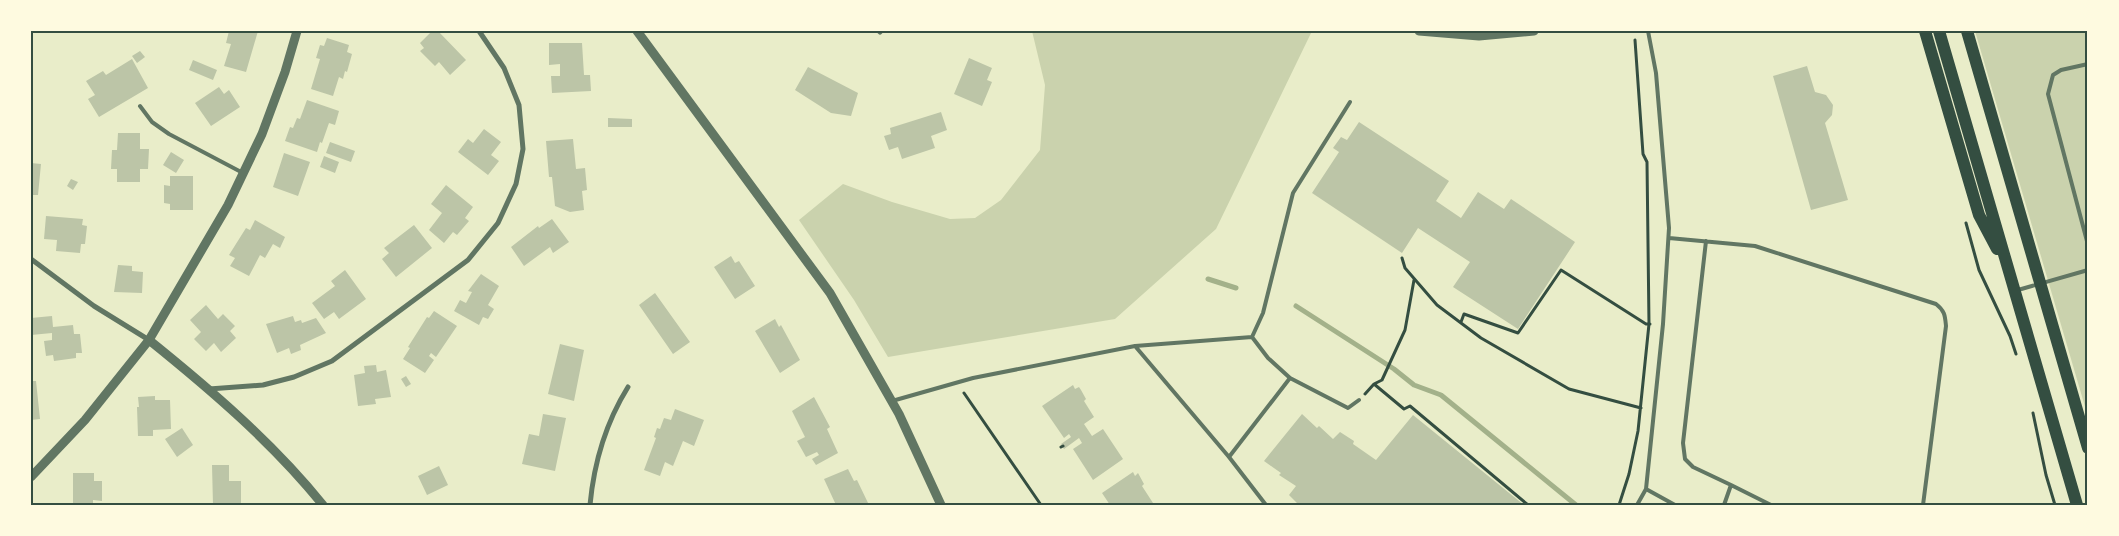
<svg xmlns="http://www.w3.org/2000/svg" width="2119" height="536" viewBox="0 0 2119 536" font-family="Barlow,sans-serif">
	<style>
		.green { fill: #cad2ad }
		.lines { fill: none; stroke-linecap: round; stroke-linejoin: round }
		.stream { stroke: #a3b18a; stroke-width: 5 }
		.building { fill: #bcc5a7 }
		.path { stroke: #344e41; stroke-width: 3 }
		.service { stroke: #617663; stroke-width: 4 }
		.minor { stroke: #617663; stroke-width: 5 }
		.tertiary { stroke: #617663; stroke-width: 9 }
		.trunk { stroke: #344e41; stroke-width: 12 }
		.neatline { fill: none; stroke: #344e41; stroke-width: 2 }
	</style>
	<rect width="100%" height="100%" fill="#e9edc9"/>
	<path class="green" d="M1032 31H1312L1216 229 1115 319 888 357 854 300 799 220 843 184 892 202 950 219 975 218 1001 200 1040 150 1045 85Z
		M1975 31H2088V417Z"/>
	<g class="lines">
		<path class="stream" d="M1208 279 1236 288
			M1296 306 1394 369 1414 385 1441 395 1576 505"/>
	</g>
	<path class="building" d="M229 31H258L246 72 224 66 231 44 226 43Z
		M432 31H438L466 60 450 75 439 62 435 66 420 51 424 48 420 43Z
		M327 38 349 45 347 52 352 54 347 72 345 71 343 79 339 77 333 96 311 89 320 59 316 58 320 45 324 46Z
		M549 43H582L584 75H590L591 91 552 93 551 76H560V64L549 65Z
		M140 51 145 57 137 63 132 56Z
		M969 58 992 68 987 80 992 82 982 106 954 94Z
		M132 59 148 88 99 117 88 99 95 95 86 81 103 71 106 75Z
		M193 60 217 70 213 80 189 70Z
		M1807 66 1815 92 1826 95 1833 105 1832 115 1825 123 1848 200 1811 210 1773 76Z
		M808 67 858 93 851 116 831 113 795 90Z
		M219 87 224 94 229 90 240 107 211 126 195 103Z
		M307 100 339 111 335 125 329 123 322 143 320 142 317 152 285 141 290 127 293 128 297 118 300 119Z
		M941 112 947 130 931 136 935 148 902 159 898 147 889 150 884 136 891 134 890 128Z
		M608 118 632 119V127H608Z
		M1359 122 1449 181 1436 201 1461 218 1478 192 1504 209 1511 199 1575 242 1518 329 1453 287 1470 262 1418 228 1402 253 1312 193 1339 152 1333 148 1341 137 1347 140Z
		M484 129 501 142 491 155 499 161 488 175 458 152 468 139 473 143Z
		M118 133H140V149H149L148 169H140V182H117V169H111L112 150H117Z
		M573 139 576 169 585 168 587 190 582 191 584 210 570 212 555 206 552 177H549L546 141Z
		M330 142 355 151 351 162 326 153Z
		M171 152 184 160 176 173 163 165Z
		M284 153 310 162 298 196 273 187Z
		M324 156 339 162 335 173 320 167Z
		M31 163 41 164 38 195H31Z
		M170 176H193V210H170V204L164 203V185L170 186Z
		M71 179 78 182 73 190 67 186Z
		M446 185 473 207 465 218 469 221 457 235 453 232 444 243 429 230 442 213 431 204Z
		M46 216 83 219 82 225 87 226 85 244H81L80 253 56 251 57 240 44 239Z
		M552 219 569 242 553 253 550 247 524 266 511 247 538 226 539 228Z
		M255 220 285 237 280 248 273 244 265 258 260 255 249 276 230 266 235 258 229 255 246 228 250 230Z
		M414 225 432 248 396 277 382 259 389 253 384 248Z
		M731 256 735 263 739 261 755 286 735 299 714 267Z
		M118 265 132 266V271L143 272 142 293 114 292Z
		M345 270 366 299 339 319 334 312 324 319 312 303 335 286 331 281Z
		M481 274 499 286 488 305 494 309 488 319 483 317 479 325 454 311 460 300 466 303 472 292 468 291Z
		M655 293 690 342 673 354 639 305Z
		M206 305 218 319 223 314 235 326 230 331 236 338 221 352 214 343 206 351 194 339 201 332 190 320Z
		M434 311 457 326 436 357 431 353 429 356 434 360 425 373 403 359 410 348 408 347 427 317 429 318Z
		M52 316 53 327 73 325 74 334H80L82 353H76V358L54 361 53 355 46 356 44 341 52 340V333L31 335V318Z
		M293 316 295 322 301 320 302 323 316 318 326 333 300 345 301 350 291 354 289 348 277 353 266 324Z
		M775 319 779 327 781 325 800 360 780 373 755 331Z
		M560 344 584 350 574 401 548 394Z
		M376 365 377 372 386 370 391 397 375 399 376 404 358 406 354 375 365 373 364 366Z
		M406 376 411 384 406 387 401 379Z
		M31 381H36L40 419 31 420Z
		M1073 385 1075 389 1079 387 1081 390 1086 399 1084 401 1094 417 1084 424 1092 436 1103 429 1123 459 1093 480 1073 449 1082 443 1079 438 1064 449 1061 444 1071 437 1069 434 1064 438 1042 406Z
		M155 396V400H170L171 429 153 430V436H138L137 407H139L138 397Z
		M814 397 830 427 827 429 838 453 816 465 812 459 819 455 817 452 806 457 797 441 805 437 792 411Z
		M675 409 704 420 694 446 683 441 673 466 665 462 660 476 644 470 656 438 654 437 657 428 660 429 664 418 671 420Z
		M543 414 566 418 555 471 522 464 529 434 539 436Z
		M1302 414 1317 428 1319 426 1333 439 1340 432 1354 441 1353 444 1376 460 1413 415 1524 505H1299L1289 495 1296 486 1279 475 1281 473 1264 461Z
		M182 428 193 445 177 457 165 439Z
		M212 465H229V481H241V505H213Z
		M439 466 448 485 427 495 418 476Z
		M848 469 854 481 857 480 869 505H836L824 479Z
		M1133 472 1135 476 1138 473 1144 484 1142 486 1153 503 1150 505H1110L1102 493Z
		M73 473H94V481H102V501L93 500V505H73Z"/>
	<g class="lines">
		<path class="path" d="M1966 223 1979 270 2010 336 2016 354
			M1402 258 1405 268 1437 305 1481 338 1569 389 1641 408
			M1461 322 1464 314 1518 333 1561 270 1646 324H1650
			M1374 384 1404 409 1410 406 1528 505
			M964 393 1041 505
			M1365 394 1374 384 1382 380 1405 330 1414 280
			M2033 413 2046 475 2055 505
			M1061 447 1063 446
			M1619 505 1629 474 1638 431 1649 324 1647 162 1643 154 1635 40"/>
		<path class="service" d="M1648 31 1656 73 1669 228 1663 324 1646 489 1675 505
			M2088 64 2061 70 2053 75 2048 94 2088 245
			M140 106 152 122 169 134 243 173
			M1669 238 1755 246 1936 304C1945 311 1945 316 1946 326L1923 505
			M1706 241 1683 443 1685 459 1693 467 1731 485 1724 505
			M2018 290 2088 270
			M1252 337 1268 358 1290 378 1348 408 1359 400
			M1135 346 1229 457 1290 378
			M892 401 973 378 1135 346 1252 337 1263 313 1293 193 1350 102
			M1229 457 1266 505
			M1731 485 1771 505
			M1637 505 1646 489"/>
		<path class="minor" d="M879 31 880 32
			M31 259 94 306 149 340
			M209 389 263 385 294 377 332 361 468 260 498 223 516 184 523 149 519 105 504 68 479 31
			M590 505C594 462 605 424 628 387"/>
		<path class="tertiary" d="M637 31 830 293 899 414 941 505
			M1419 31 1479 36 1534 31
			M149 340C211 390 273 443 323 505
			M31 477 85 420 149 340 228 205 262 134 285 72 297 31"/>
		<path class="trunk" d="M1925 31 1979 215 1997 249
			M1939 31 2077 505
			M1967 31 2088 448"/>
	</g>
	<rect width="2119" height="536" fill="none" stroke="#fefae0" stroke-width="65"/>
	<rect x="32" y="32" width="2054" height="472" class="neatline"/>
</svg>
